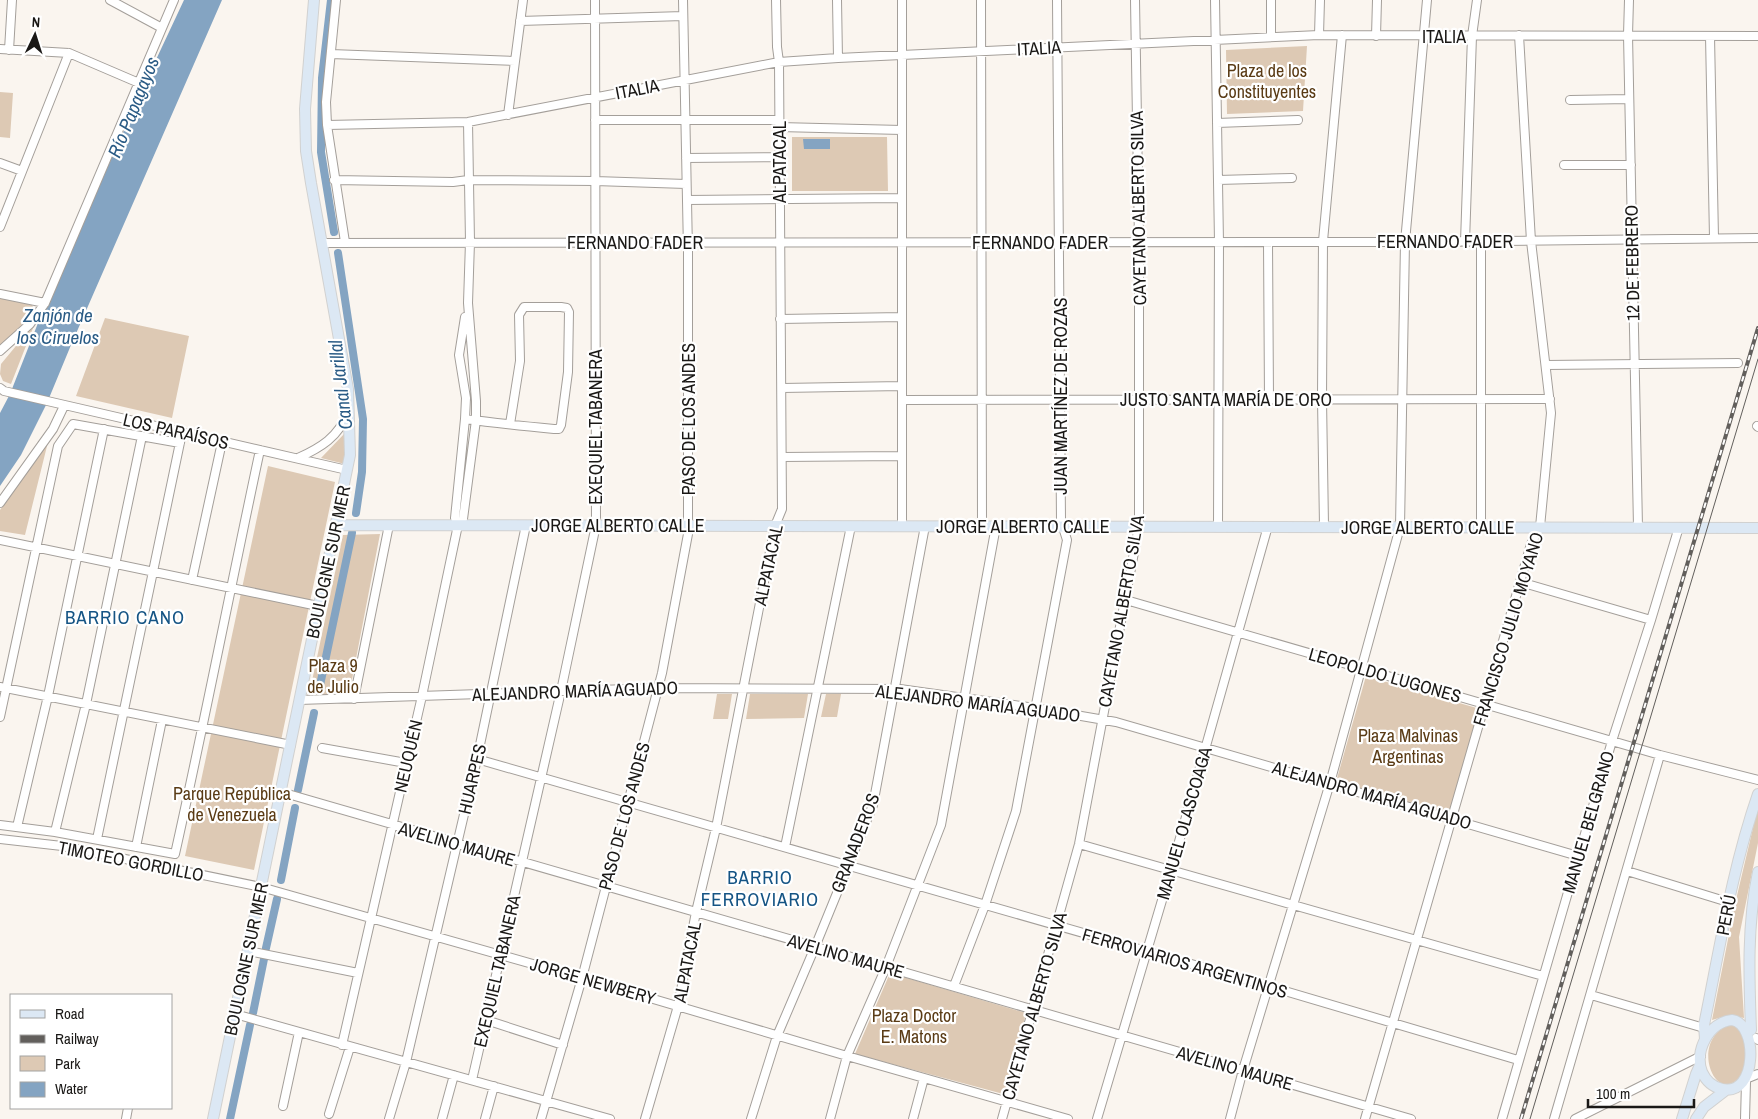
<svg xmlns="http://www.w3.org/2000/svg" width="1758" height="1119" viewBox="0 0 1758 1119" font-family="'Archivo Narrow',sans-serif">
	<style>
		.green { fill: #ddc9b4 }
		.water { fill: #84a4c2 }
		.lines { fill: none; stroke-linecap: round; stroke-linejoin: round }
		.canal { stroke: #84a4c2; stroke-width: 8 }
		.minor-casing { stroke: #a49f9a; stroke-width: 10 }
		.major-casing { stroke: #d1d1d0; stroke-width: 12 }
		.minor { stroke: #fff; stroke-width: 8 }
		.major { stroke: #dce8f4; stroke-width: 10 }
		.tram { stroke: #625f5c; stroke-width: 1 }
		.rail-casing { stroke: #625f5c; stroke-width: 4 }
		.rail { stroke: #fff; stroke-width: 2; stroke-dasharray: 5.5; stroke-linecap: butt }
		.labels { text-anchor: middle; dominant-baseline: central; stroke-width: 4.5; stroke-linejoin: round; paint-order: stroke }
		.street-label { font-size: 18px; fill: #1a1816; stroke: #fff }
		.park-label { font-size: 18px; fill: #5a3b15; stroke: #fff }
		.water-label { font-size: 19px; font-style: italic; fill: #2a5b85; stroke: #fff }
		.neighbourhood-label { font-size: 19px; letter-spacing: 1px; fill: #155484; stroke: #fff }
	</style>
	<rect width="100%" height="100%" fill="#faf5ef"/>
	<path class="green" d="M1307 46 1303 111 1227 114 1226 50Z
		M0 92 13 93 10 138 0 137Z
		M792 137H887L888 191H792Z
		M0 298 32 305 34 309 32 314 0 347Z
		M105 318 189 336 172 418 76 396Z
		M35 323 11 384 3 381 0 374 1 364Z
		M346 432 345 464 321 458Z
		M48 442 25 535 0 531V510Z
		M268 466 335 482 254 870 185 856Z
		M380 534 349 695H309L343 535Z
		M1366 676 1480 709 1449 815 1336 782Z
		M717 694H732L728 719H713Z
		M750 694H808L804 718 746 719Z
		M826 694H841L837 717H821Z
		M1758 807V843L1739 937 1744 1018 1729 1015 1712 1020 1735 904Z
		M890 973 1026 1013 1007 1095 855 1054Z
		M1733 1024 1740 1026 1750 1054C1747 1062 1744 1073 1738 1079 1712 1104 1689 1035 1733 1024Z"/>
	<path class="water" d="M184 0H222L71 345 47 403 21 455 0 486V413L10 394 38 323 146 81Z
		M803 139H830V149H804Z"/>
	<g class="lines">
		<path class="canal" d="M331 0 322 78 321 152 334 232
			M338 253 363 419 362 472 356 513
			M319 690 352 533
			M298 790 314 713
			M281 880 295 808
			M266 948 277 899
			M253 1013 264 959
			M230 1119 250 1025"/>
		<defs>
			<path id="minor" d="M110 0 162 28
				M336 0 326 102 327 125 345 242
				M837 0 838 58
				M902 0V526
				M981 0 982 526
				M1215 0 1219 242 1218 526
				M1271 0V37
				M1629 0 1628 35 1638 527
				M520 21 683 16
				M1319 35 1320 0
				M1376 36 1377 0
				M1710 36 1714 238
				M0 49 69 53 139 83
				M9 50 12 0
				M331 54 515 61
				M1570 100 1629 99
				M508 115 523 0
				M595 120H779
				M1217 123 1298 120
				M327 125 468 122 779 62 838 58 1319 35 1758 36
				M779 127 902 130
				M686 158 779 157
				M0 163 22 171
				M1564 165H1631
				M334 180 453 182 468 180 595 181 686 184
				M1218 180 1292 178
				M687 200 902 198
				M0 227 69 53
				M1268 242 1269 399
				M1465 242 1472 36 1477 0
				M1481 242V527
				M322 243 1405 242 1758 238
				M0 294 45 303
				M780 319 902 317
				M0 351 30 324 45 303 174 0
				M1546 365 1738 363
				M0 388 4 391 347 470
				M782 388 902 386
				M902 400 1550 399
				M465 419C495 423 524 426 554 429H559L561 425 568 372 569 312 567 308 561 307H524L519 315 520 361 510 424
				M1757 426 1758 427
				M782 457 902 456
				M298 458C320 448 339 437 347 413
				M0 503 53 429 64 406
				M458 525 455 518 465 419 466 398 459 355 465 317
				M1324 526 1322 399 1323 241 1342 35
				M0 540 318 606
				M192 580 222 442
				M1520 582 1651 620
				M1126 600 1660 755 1758 780
				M0 687 291 745
				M354 699 389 525
				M299 700 658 688 900 689 1035 708 1116 722 1578 856
				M0 717 58 446 73 424 180 443
				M322 748 406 763
				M477 759 1268 986 1518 1060
				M281 792 1411 1119
				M0 825 55 832 175 854C205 720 231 585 260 450
				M17 827 48 696 104 429
				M55 832 86 704 142 436
				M0 839 62 846 261 887 582 978 847 1056 1068 1119
				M97 839 182 433
				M1079 844 1543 976
				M136 847 162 720
				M785 847 851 526
				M1627 871 1728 902
				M248 951 358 973
				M954 986 985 905 1016 811 1067 540 1061 521 1057 0
				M1591 995 1704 1028
				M235 1014 610 1119
				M486 1020 563 1045
				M1756 1038 1758 1040
				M342 1045 422 696 458 525 463 519 476 420V401L468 303 470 242 468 122
				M1748 1078 1758 1074
				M472 1080 561 691 596 525 595 0
				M283 1106 299 1032
				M329 1114 350 1047
				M126 1119 128 1108
				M389 1119 406 1062 477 759 526 525
				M442 1119 454 1075
				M485 1119 494 1086
				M541 1119 582 978 662 673 688 534V251L683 0
				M645 1119 678 1006 696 912 716 828 775 526 782 509 779 62 777 47 776 0
				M751 1119 777 1036 815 947 873 805 925 526
				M830 1119 847 1056 886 967 941 825 996 526
				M913 1119 924 1078
				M1002 1119 1079 844 1139 526V242L1135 0
				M1097 1119 1171 870 1268 526
				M1230 1119 1243 1070 1330 783 1400 527 1405 242 1427 0
				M1365 1119 1531 544 1540 527 1551 413 1531 241 1519 35
				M1502 1119 1612 741 1651 620 1679 527
				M1554 1119 1660 755
				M1575 1119 1701 1056
				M1745 1119 1746 1082"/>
			<path id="major" d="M335 525 1758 528
				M1732 1020C1758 1023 1758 1097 1722 1089 1713 1087 1706 1081 1702 1072 1694 1051 1709 1022 1732 1020Z
				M1751 1030C1749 977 1747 924 1758 872
				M1705 1039 1704 1025C1720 947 1732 869 1758 794
				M213 1119 350 455 348 389 311 183 306 151 305 109 314 0
				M1682 1119 1696 1074 1700 1065
				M1696 1119 1704 1107 1726 1090"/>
		</defs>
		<use href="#minor" class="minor-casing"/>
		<use href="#major" class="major-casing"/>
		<use href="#minor" class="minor"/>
		<use href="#major" class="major"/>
		<path class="tram" d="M1530 1119 1758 359"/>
		<defs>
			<path id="rail" d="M1521 1119 1758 328"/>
		</defs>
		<use href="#rail" class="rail-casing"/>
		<use href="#rail" class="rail"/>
	</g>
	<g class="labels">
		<g class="street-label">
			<text x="1444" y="36">ITALIA</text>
			<text transform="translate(1039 48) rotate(-3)">ITALIA</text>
			<text transform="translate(637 89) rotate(-11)">ITALIA</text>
			<text transform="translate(779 162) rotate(-90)">ALPATACAL</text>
			<text transform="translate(1138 208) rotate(-91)">CAYETANO ALBERTO SILVA</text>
			<text x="1445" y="241">FERNANDO FADER</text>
			<text x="635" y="242">FERNANDO FADER</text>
			<text x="1040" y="242">FERNANDO FADER</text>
			<text transform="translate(1632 263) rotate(-91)">12 DE FEBRERO</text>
			<text transform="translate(1060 396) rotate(-90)">JUAN MARTÍNEZ DE ROZAS</text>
			<text x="1226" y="399">JUSTO SANTA MARÍA DE ORO</text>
			<text transform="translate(688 419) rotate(-90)">PASO DE LOS ANDES</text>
			<text transform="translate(595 427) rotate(-90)">EXEQUIEL TABANERA</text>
			<text transform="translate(176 431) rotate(13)">LOS PARAÍSOS</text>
			<text x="618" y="525">JORGE ALBERTO CALLE</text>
			<text x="1023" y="526">JORGE ALBERTO CALLE</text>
			<text x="1428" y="527">JORGE ALBERTO CALLE</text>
			<text transform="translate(328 562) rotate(-78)">BOULOGNE SUR MER</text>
			<text transform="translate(768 565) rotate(-78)">ALPATACAL</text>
			<text transform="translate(1121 611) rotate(-80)">CAYETANO ALBERTO SILVA</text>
			<text transform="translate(1508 629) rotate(-73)">FRANCISCO JULIO MOYANO</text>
			<text transform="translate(1385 675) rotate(16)">LEOPOLDO LUGONES</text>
			<text transform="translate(575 691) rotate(-2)">ALEJANDRO MARÍA AGUADO</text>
			<text transform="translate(978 703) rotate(7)">ALEJANDRO MARÍA AGUADO</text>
			<text transform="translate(408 756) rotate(-77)">NEUQUÉN</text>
			<text transform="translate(472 779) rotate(-77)">HUARPES</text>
			<text transform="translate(1372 795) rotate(16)">ALEJANDRO MARÍA AGUADO</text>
			<text transform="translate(624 816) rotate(-75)">PASO DE LOS ANDES</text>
			<text transform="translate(1588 822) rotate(-74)">MANUEL BELGRANO</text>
			<text transform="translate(1184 823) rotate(-74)">MANUEL OLASCOAGA</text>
			<text transform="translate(855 843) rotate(-69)">GRANADEROS</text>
			<text transform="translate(457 844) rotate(16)">AVELINO MAURE</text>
			<text transform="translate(131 861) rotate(11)">TIMOTEO GORDILLO</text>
			<text transform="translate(1726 915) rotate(-79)">PERÚ</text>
			<text transform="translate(846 956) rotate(16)">AVELINO MAURE</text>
			<text transform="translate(246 959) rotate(-78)">BOULOGNE SUR MER</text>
			<text transform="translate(687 962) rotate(-79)">ALPATACAL</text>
			<text transform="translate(1185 963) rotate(16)">FERROVIARIOS ARGENTINOS</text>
			<text transform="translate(497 971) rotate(-77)">EXEQUIEL TABANERA</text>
			<text transform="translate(593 981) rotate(16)">JORGE NEWBERY</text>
			<text transform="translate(1034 1006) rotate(-74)">CAYETANO ALBERTO SILVA</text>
			<text transform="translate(1235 1068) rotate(16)">AVELINO MAURE</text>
		</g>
		<g class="park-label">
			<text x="1267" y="70">Plaza de los<tspan x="1267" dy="21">Constituyentes</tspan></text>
			<text x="333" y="665">Plaza 9<tspan x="333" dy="21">de Julio</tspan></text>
			<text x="1408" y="735">Plaza Malvinas<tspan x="1408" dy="21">Argentinas</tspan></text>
			<text x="232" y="793">Parque República<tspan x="232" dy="21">de Venezuela</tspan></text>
			<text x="914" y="1015">Plaza Doctor<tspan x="914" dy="21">E. Matons</tspan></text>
		</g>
		<g class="water-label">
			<text transform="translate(133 107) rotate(-68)">Río Papagayos</text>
			<text x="58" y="315">Zanjón de<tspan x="58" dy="22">los Ciruelos</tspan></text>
			<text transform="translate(340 385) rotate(-97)">Canal Jarillal</text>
		</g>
		<g class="neighbourhood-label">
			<text x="125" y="617">BARRIO CANO</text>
			<text x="760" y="877">BARRIO<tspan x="760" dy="22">FERROVIARIO</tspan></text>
		</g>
	</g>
	<rect x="10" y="994" width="162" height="115" fill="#ffffff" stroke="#a3a3a2"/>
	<rect x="20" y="1010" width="25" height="8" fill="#dce8f4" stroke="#a3a3a2"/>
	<text x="55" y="1019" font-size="15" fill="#1a1816">Road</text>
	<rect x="20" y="1035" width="25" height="8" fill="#625f5c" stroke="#a3a3a2"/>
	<text x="55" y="1044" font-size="15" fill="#1a1816">Railway</text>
	<rect x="20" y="1056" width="25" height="15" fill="#ddc9b4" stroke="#a3a3a2"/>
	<text x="55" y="1069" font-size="15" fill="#1a1816">Park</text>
	<rect x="20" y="1082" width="25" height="15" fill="#84a4c2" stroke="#a3a3a2"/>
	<text x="55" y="1094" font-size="15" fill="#1a1816">Water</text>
	<g transform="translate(35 35) rotate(4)" stroke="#ffffff" stroke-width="4" paint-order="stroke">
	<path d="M0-4L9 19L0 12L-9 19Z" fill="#1a1816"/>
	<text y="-8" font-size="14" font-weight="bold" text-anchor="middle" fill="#1a1816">N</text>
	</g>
	<path d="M1588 1099v8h106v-8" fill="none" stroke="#1a1816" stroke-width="2.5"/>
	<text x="1596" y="1099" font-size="15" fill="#1a1816" stroke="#ffffff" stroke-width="4" paint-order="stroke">100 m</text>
</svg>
